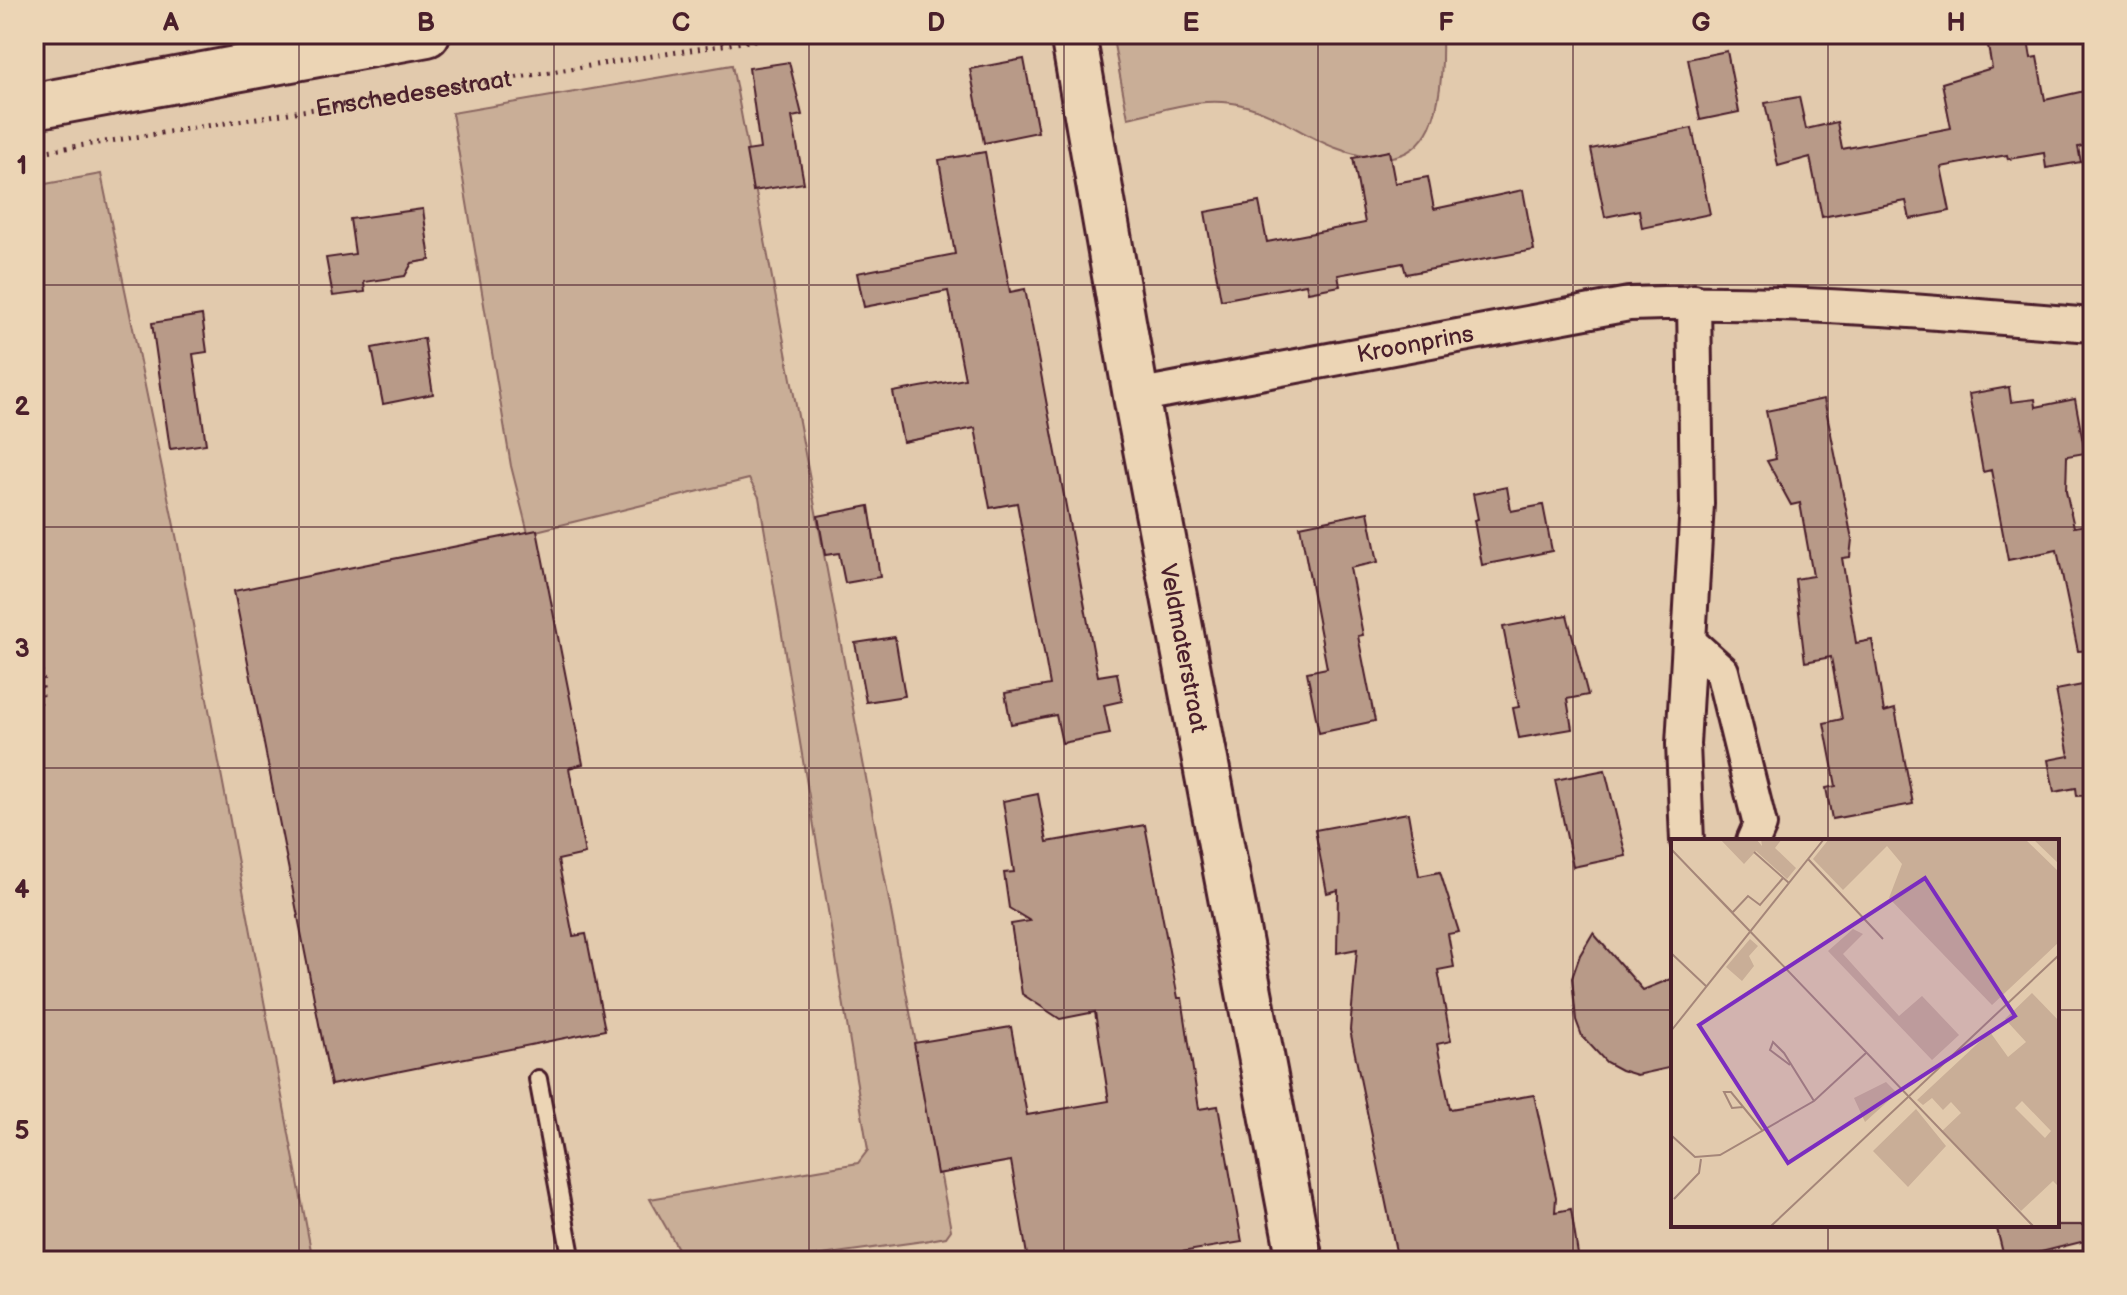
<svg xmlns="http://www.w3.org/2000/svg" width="2127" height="1295" viewBox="0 0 2127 1295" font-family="'Balsamiq Sans',sans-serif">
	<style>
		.green { fill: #c9ae97; stroke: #8a6661; stroke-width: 2 }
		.building { fill: #b89a88; stroke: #4a1f2b; stroke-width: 2 }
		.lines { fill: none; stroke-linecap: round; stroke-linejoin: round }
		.lane-casing { stroke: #4a1f2b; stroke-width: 22 }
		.street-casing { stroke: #4a1f2b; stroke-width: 38 }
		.secondary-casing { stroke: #4a1f2b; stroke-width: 50 }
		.path { stroke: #4a1f2b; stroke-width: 5; stroke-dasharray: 2 6; stroke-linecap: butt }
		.lane { stroke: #ecd5b5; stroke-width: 16 }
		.street { stroke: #ecd5b5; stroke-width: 32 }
		.secondary { stroke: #ecd5b5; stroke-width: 44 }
		.grid { fill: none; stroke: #4a1f2b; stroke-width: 2; stroke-opacity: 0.55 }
		.labels { text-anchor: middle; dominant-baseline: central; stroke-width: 6; stroke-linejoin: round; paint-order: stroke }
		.street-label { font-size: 24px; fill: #4a1f2b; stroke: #ecd5b5 }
		.inset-road { fill: none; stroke: #a58679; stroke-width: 2 }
		.view { fill: #7b2cbf; fill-opacity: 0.15; stroke: #7b2cbf; stroke-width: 4 }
		.inset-edge { fill: none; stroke: #4a1f2b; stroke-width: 4 }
		.neatline { fill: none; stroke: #4a1f2b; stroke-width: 3 }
		.grid-label { font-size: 26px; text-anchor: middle; font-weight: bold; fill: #4a1f2b }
	</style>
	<rect width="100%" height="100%" fill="#e2caad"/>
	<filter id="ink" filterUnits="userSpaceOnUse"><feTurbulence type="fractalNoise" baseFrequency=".0125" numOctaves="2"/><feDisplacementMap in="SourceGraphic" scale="16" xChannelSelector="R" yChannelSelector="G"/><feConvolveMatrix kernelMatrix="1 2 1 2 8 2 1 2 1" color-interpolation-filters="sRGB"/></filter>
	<g filter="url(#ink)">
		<path class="green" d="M1112 34H1442C1444 108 1434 186 1336 148 1303 136 1277 113 1242 105 1203 95 1166 110 1128 118Z
			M732 65 951 1230 946 1237 924 1241 778 1261H685L650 1199 858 1163 868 1150 759 497 749 479 528 533 511 466 452 113Z
			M101 174 178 545 313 1261H34V186Z"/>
		<path class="building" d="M2023 34H2027L2031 58 2037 57 2045 100 2093 89V144L2078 147 2081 162 2046 168 2044 153 2008 159 2007 155 1941 167 1950 211 1910 219 1906 201 1822 217 1810 157 1778 166 1765 103 1799 97 1806 129 1837 122 1842 149 1951 128 1942 83 1992 68 1987 41Z
			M1727 51 1739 112 1700 120 1688 59Z
			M1024 59 1038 132 984 143 970 69Z
			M789 62 802 115 792 117 804 183 753 191 746 151 760 149 749 68Z
			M1692 128 1710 214 1642 228 1639 210 1605 217 1591 149Z
			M1389 151 1395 183 1428 177 1434 209 1523 190 1534 250 1406 274 1403 263 1338 275 1340 286 1308 292 1306 284 1221 300 1205 212 1259 202 1267 242 1365 223 1353 158Z
			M985 152 1010 292 1025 289 1098 676 1117 673 1122 701 1104 705 1110 734 1062 743 1056 715 1011 724 1005 693 1050 685 1017 503 990 508 975 428 903 442 893 392 965 379 948 291 864 307 857 273 955 254 939 160Z
			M423 209 430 260 412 263 405 276 364 282 365 292 333 296 326 258 355 254 350 219Z
			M202 315 207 352 193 354 206 444 170 449 152 323Z
			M424 338 433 394 383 404 372 348Z
			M2009 387 2011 402 2035 399 2036 407 2075 399 2085 453 2067 456 2066 491 2074 527 2093 524V650L2078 651 2057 550 2008 560 1991 470 1983 472 1969 394Z
			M1824 399 1852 539 1850 557 1842 558 1856 643 1872 640 1884 712 1895 709 1913 804 1832 819 1826 788 1836 786 1824 723 1842 719 1831 657 1805 662 1795 579 1813 576 1800 503 1791 505 1767 461 1776 459 1766 411Z
			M1507 487 1511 511 1543 505 1552 551 1482 565 1474 520 1478 519 1473 494Z
			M869 506 880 577 845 583 839 553 825 555 818 516Z
			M1368 512 1378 562 1350 568 1363 635 1358 636 1375 721 1319 733 1307 672 1327 668 1300 526Z
			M537 530 583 764 569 768 585 854 558 860 573 936 586 934 605 1030 331 1085 234 591Z
			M1567 615 1588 695 1567 699 1572 729 1519 738 1513 708 1519 707 1503 627Z
			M895 637 905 696 866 702 855 643Z
			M2093 683V795L2077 796 2076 788 2054 792 2048 760 2069 756 2056 690Z
			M1605 770 1626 856 1573 867 1555 780Z
			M1038 794 1047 842 1145 825 1178 998H1182L1199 1109 1218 1106 1242 1242 1151 1257 1152 1261H1028L1011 1161 937 1174 914 1043 1011 1027 1027 1115 1109 1101 1095 1012 1060 1019 1022 994 1011 924 1030 921 1009 908 1004 873 1014 872 1003 801Z
			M1408 813 1419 876 1440 872 1459 932 1448 934 1454 967 1438 970 1451 1041 1437 1044 1450 1109 1534 1095 1556 1197 1555 1212 1571 1209 1579 1261H1398L1350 1030 1357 949 1337 953 1338 890 1327 893 1315 830Z
			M1593 933 1643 990 1673 978V1067L1637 1075 1621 1070 1606 1062 1582 1036 1576 1020 1572 978 1580 955Z
			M1996 1225H2093V1239L2005 1261Z"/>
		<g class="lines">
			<defs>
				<path id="lane" d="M538 1079 572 1261"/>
				<g id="street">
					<path id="s2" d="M1136 396 1629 304C1784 298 1939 313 2093 325"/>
					<path d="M1691 643 1722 671 1760 825 1753 841"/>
					<path d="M1687 841 1683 744 1697 504 1694 301"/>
				</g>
				<g id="secondary">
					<path id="s3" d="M1073 34 1136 396 1300 1261"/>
					<path d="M34 106 427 34"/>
				</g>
			</defs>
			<use href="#lane" class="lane-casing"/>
			<use href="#street" class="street-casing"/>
			<use href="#secondary" class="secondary-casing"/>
			<g class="path">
				<path id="s1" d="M34 153 793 34"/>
				<path d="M34 631 43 682 34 740"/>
				<path d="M34 1192 40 1193 34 1210"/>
			</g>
			<use href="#lane" class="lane"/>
			<use href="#street" class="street"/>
			<use href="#secondary" class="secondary"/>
		</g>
	</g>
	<path class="grid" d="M299 34V1261M554 34V1261M809 34V1261M1064 34V1261M1318 34V1261M1573 34V1261M1828 34V841M34 285H2093M34 527H2093M34 768H2093M34 1010H1673M2057 1010H2093M1828 1225V1261"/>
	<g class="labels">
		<g class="street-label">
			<text stroke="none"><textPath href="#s1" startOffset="384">Enschedesestraat</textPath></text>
			<text stroke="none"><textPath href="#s2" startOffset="284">Kroonprins</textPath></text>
			<text stroke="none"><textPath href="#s3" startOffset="624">Veldmaterstraat</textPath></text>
		</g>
	</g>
	<g transform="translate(1671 839)">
		<rect width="388" height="388" fill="#e2caad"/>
		<path d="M49 0H85L91 7 90 0H111L104 9 125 29 116 40 85 12 73 25ZM158 0H354L388 33V103L321 166 218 59 231 25 216 7 172 51 142 20ZM362 0H388V25ZM182 90 192 95 172 115 228 177 251 157 288 196 261 221 157 112ZM79 100 87 107 78 117 83 127 71 142 55 128ZM361 154 388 182V348L382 342 350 372 271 292 290 274 280 263 272 271 261 259 252 266 246 261 319 193 337 218 355 203 334 180ZM351 262 380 292 374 299 344 269ZM215 243 226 254 194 283 183 259ZM245 270 275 307 237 348 202 312Z" fill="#c9ae97" fill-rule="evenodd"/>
		<path class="inset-road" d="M0 10 363 388M83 13 118 44M137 20 212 100M27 38 61 73M61 74 77 57 89 66 112 39M0 114 36 148M0 192 153 0M119 226 99 211 102 203 113 214 143 262M72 268 61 269 53 253H60L91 291M0 296 24 318 49 316 143 262 195 214M3 360 28 334 30 320M99 388 388 116"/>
		<path class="view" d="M254 39 344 177 117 324 28 186Z"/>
		<rect width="388" height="388" class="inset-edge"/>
	</g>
	<rect width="2127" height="1295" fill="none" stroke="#ecd5b5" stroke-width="88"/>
	<rect x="44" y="44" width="2039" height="1207" class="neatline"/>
	<g class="grid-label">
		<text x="171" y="31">A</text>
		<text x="426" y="31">B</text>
		<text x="681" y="31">C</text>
		<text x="936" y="31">D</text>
		<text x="1191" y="31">E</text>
		<text x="1446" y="31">F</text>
		<text x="1701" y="31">G</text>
		<text x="1956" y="31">H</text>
		<text x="22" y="174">1</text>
		<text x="22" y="415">2</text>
		<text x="22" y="657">3</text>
		<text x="22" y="898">4</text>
		<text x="22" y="1139">5</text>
	</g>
</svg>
